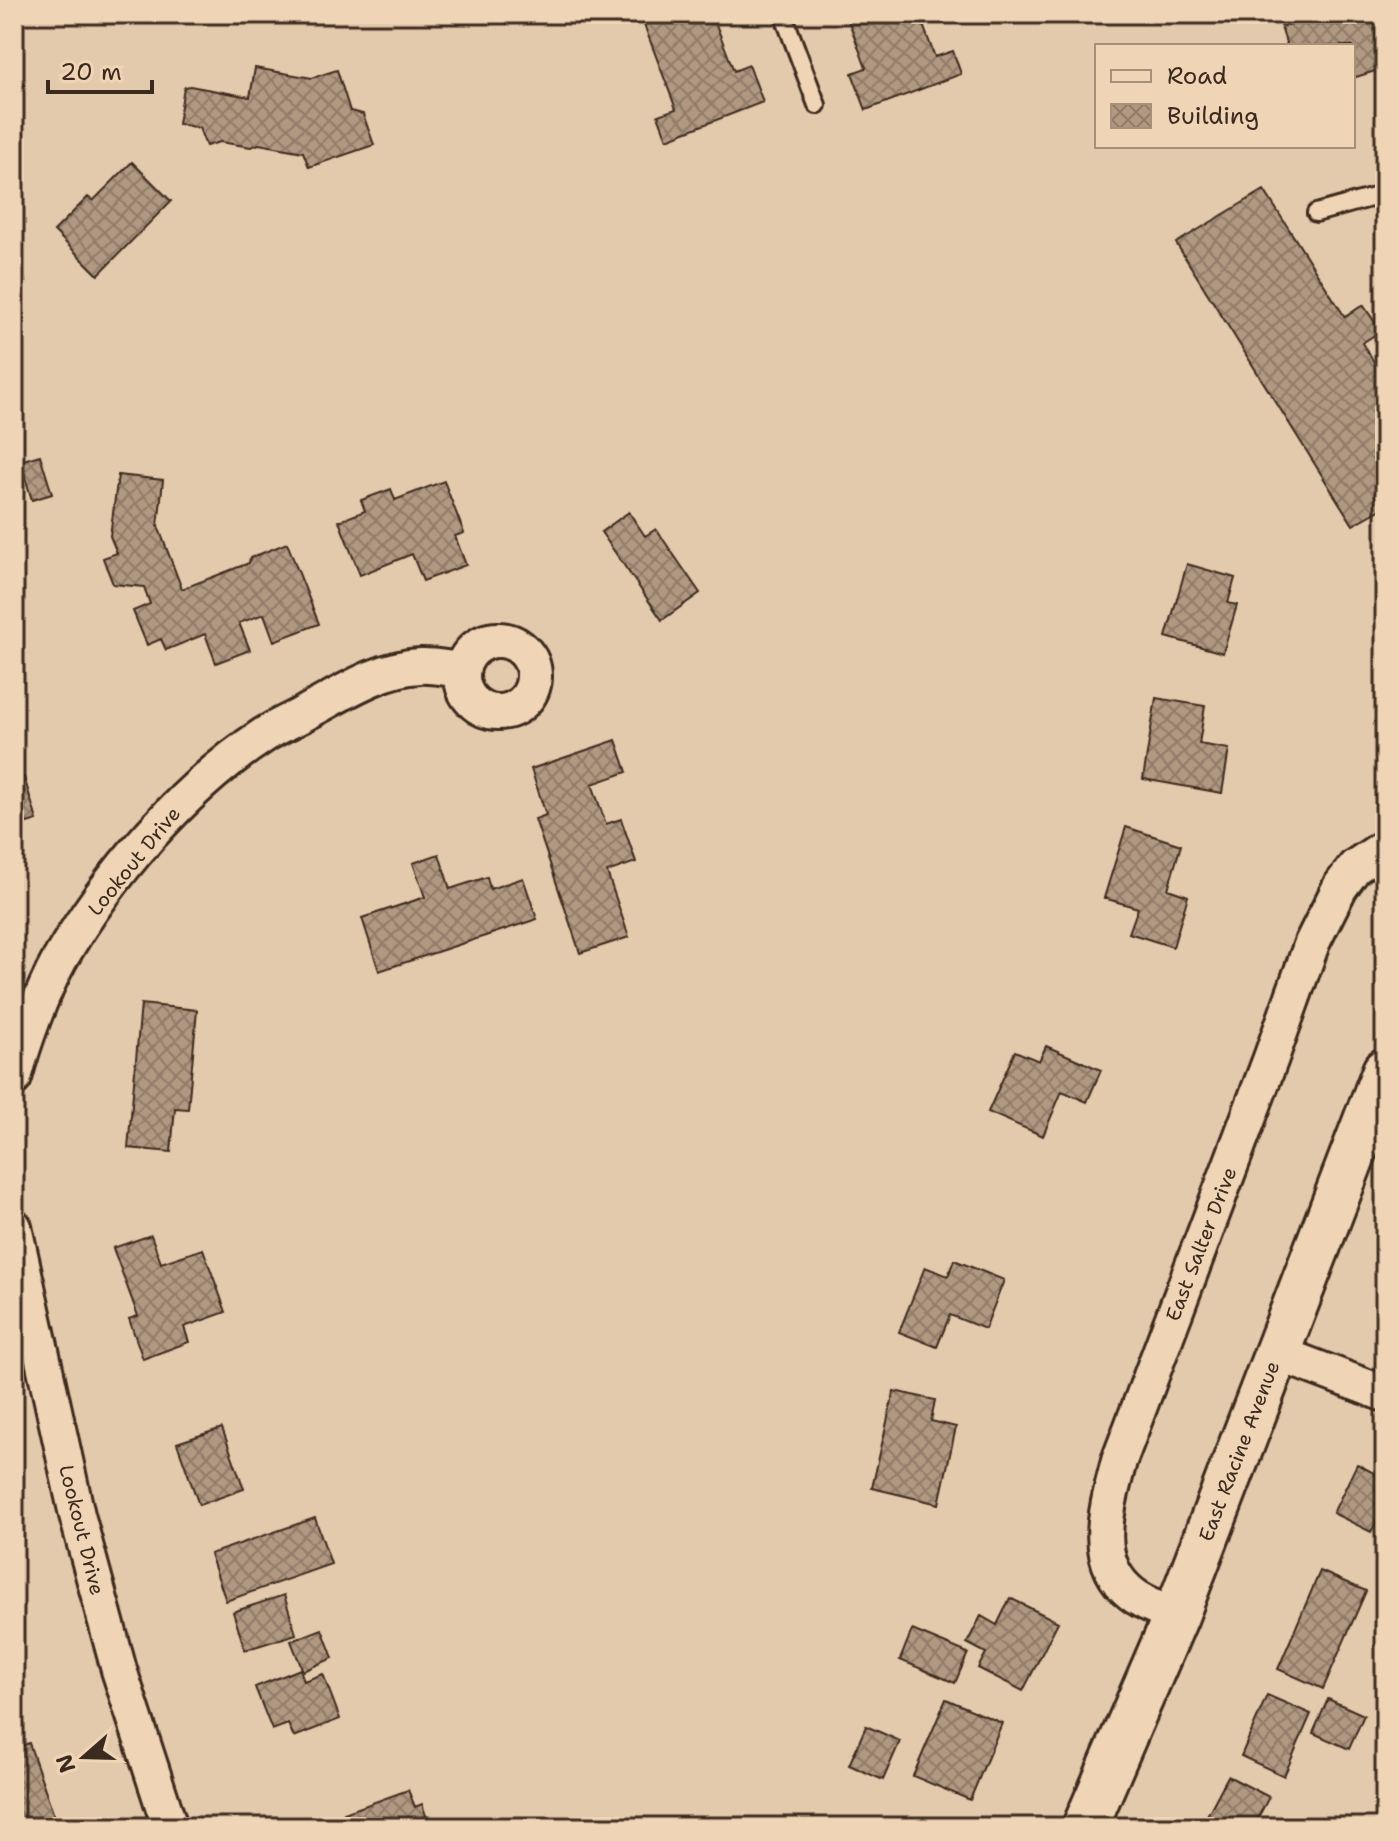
<svg xmlns="http://www.w3.org/2000/svg" width="1399" height="1841" viewBox="0 0 1399 1841" font-family="'Shantell Sans',sans-serif">
	<style>
		.building { fill: url(#building-cross-hatch); stroke: #3b2a1e; stroke-width: 2 }
		.lines { fill: none; stroke-linecap: round; stroke-linejoin: round }
		.lane-casing { stroke: #3b2a1e; stroke-width: 22 }
		.street-casing { stroke: #3b2a1e; stroke-width: 40 }
		.secondary-casing { stroke: #3b2a1e; stroke-width: 50 }
		.lane { stroke: #efd4b6; stroke-width: 16 }
		.street { stroke: #efd4b6; stroke-width: 34 }
		.secondary { stroke: #efd4b6; stroke-width: 44 }
		.labels { text-anchor: middle; dominant-baseline: central; stroke-width: 7; stroke-linejoin: round; paint-order: stroke }
		.street-label { font-size: 20px; fill: #3b2a1e; stroke: #efd4b6 }
	</style>
	<defs>
		<pattern id="building-cross-hatch" width="8" height="8" patternUnits="userSpaceOnUse" patternTransform="scale(2)"><rect width="8" height="8" fill="#b09881"/><path d="M0 0l8 8M0 8l8-8" fill="none" stroke="#907c69"/></pattern>
	</defs>
	<rect width="100%" height="100%" fill="#e4caad"/>
	<filter id="ink" filterUnits="userSpaceOnUse"><feTurbulence type="fractalNoise" baseFrequency=".0125" numOctaves="2"/><feDisplacementMap in="SourceGraphic" scale="16" xChannelSelector="R" yChannelSelector="G"/><feConvolveMatrix kernelMatrix="1 2 1 2 8 2 1 2 1" color-interpolation-filters="sRGB"/></filter>
	<g filter="url(#ink)">
		<path class="building" d="M640 14H712L734 71 749 65 763 102 667 139 658 115 676 109Z
			M846 14H919L935 57 953 51 961 74 866 110 852 73 866 68Z
			M1320 14 1323 19 1337 14H1385V68L1353 78V46H1287L1281 27Z
			M255 68 312 78 337 70 350 111 363 114 374 145 309 167 303 152 259 144 251 147 220 142 206 146 199 128 178 124 184 87 190 86 250 97Z
			M132 162 171 201 98 275 54 231 88 197 93 201Z
			M1264 190 1345 317 1363 305 1381 331 1362 343 1385 379V507L1353 525 1176 243Z
			M14 239 25 282 14 285Z
			M40 455 52 494 32 500 20 461Z
			M118 475 163 480 158 526 182 589 249 563 250 558 287 543 319 624 274 641 264 614 239 623 250 650 216 663 205 634 166 650 161 639 147 645 133 611 150 604 144 587 113 584 103 558 117 553 110 536Z
			M444 481 464 533 455 536 466 565 423 581 412 554 360 575 339 521 365 511 361 500 391 489 395 500Z
			M629 512 645 536 656 529 700 593 662 620 601 532Z
			M1187 564 1235 578 1228 603 1237 605 1223 653 1166 637Z
			M1156 698 1205 706 1199 744 1229 749 1222 793 1143 779Z
			M616 740 627 772 592 784 606 824 621 819 636 862 607 872 629 937 580 953 535 819 546 815 531 769Z
			M24 777 37 820 14 827V780Z
			M1126 827 1181 845 1168 889 1188 896 1173 947 1129 933 1138 908 1104 898Z
			M439 854 450 889 487 877 490 889 523 878 537 919 379 971 362 918 425 897 413 863Z
			M141 1004 197 1010 188 1109 175 1108 171 1152 128 1148Z
			M1046 1046 1101 1070 1087 1102 1062 1091 1043 1136 988 1112 1015 1051 1039 1061Z
			M151 1235 161 1263 203 1249 226 1312 184 1327 189 1342 143 1359 129 1319 138 1316 113 1248Z
			M954 1260 1004 1280 985 1329 950 1315 937 1347 899 1332 925 1267 948 1276Z
			M894 1391 935 1400 931 1421 956 1427 939 1504 872 1488Z
			M222 1428 244 1489 199 1505 177 1443Z
			M1357 1464 1385 1479V1506L1371 1532 1333 1513Z
			M315 1518 331 1564 226 1601 210 1554Z
			M1320 1571 1366 1591 1323 1689 1278 1669Z
			M284 1595 296 1634 245 1650 233 1612Z
			M1010 1598 1058 1622 1023 1691 978 1668 986 1653 967 1643 981 1616 997 1625Z
			M322 1629 333 1658 303 1671 291 1641Z
			M912 1630 968 1653 955 1683 900 1660Z
			M300 1669 304 1681 323 1674 340 1719 294 1737 288 1724 272 1730 255 1687Z
			M1267 1695 1311 1714 1284 1776 1241 1756Z
			M946 1699 1002 1723 970 1800 913 1776Z
			M1328 1699 1364 1715 1349 1749 1313 1733Z
			M866 1726 900 1741 883 1780 849 1765Z
			M29 1743 58 1827H14V1749Z
			M1228 1776 1269 1797 1253 1827H1201Z
			M408 1790 415 1807 422 1804 430 1827H348L344 1813Z"/>
		<g class="lines">
			<defs>
				<path id="lane" d="M783 14 817 105
					M1316 213 1385 194"/>
				<path id="street" d="M462 676a36 36 0 1 1 72 0a36 36 0 1 1-72 0Z
					M14 1078C24 1040 41 994 60 959 108 876 183 788 264 735 278 726 293 720 307 712 341 694 380 668 420 666 433 665 448 669 462 670
					M14 1227 77 1515 119 1670 170 1827
					M1277 1353 1385 1394
					M1176 1616C1162 1609 1144 1604 1132 1594 1089 1561 1108 1505 1119 1461L1271 1058 1312 943 1340 887 1355 867 1385 847"/>
				<path id="secondary" d="M1085 1827 1176 1616 1385 1071"/>
			</defs>
			<use href="#lane" class="lane-casing"/>
			<use href="#street" class="street-casing"/>
			<use href="#secondary" class="secondary-casing"/>
			<use href="#lane" class="lane"/>
			<use href="#street" class="street"/>
			<use href="#secondary" class="secondary"/>
		</g>
	</g>
	<g class="labels">
		<g class="street-label">
			<text transform="translate(134 861) rotate(-51)">Lookout Drive</text>
			<text transform="translate(1201 1244) rotate(-69)">East Salter Drive</text>
			<text transform="translate(1239 1451) rotate(-69)">East Racine Avenue</text>
			<text transform="translate(82 1530) rotate(76)">Lookout Drive</text>
		</g>
	</g>
	<rect width="1399" height="1841" fill="none" stroke="#efd4b6" stroke-width="48"/>
	<rect x="24" y="24" width="1351" height="1793" fill="none" stroke="#3b2a1e" stroke-width="3" filter="url(#ink)"/>
	<rect x="1095" y="44" width="260" height="104" fill="#efd4b6" stroke="#a79079" stroke-width="2"/>
	<rect x="1111" y="70" width="40" height="12" fill="#efd4b6" stroke="#a79079" stroke-width="2"/>
	<text x="1167" y="84" font-size="24" fill="#3b2a1e">Road</text>
	<rect x="1111" y="104" width="40" height="24" fill="url(#building-cross-hatch)" stroke="#a79079" stroke-width="2"/>
	<text x="1167" y="124" font-size="24" fill="#3b2a1e">Building</text>
	<g transform="translate(84 1757) rotate(250)" stroke="#efd4b6" stroke-width="6" paint-order="stroke">
	<path d="M0-6L14 30L0 20L-14 30Z" fill="#3b2a1e"/>
	<text y="-12" font-size="22" font-weight="bold" text-anchor="middle" fill="#3b2a1e">N</text>
	</g>
	<path d="M48 80v12h104v-12" fill="none" stroke="#3b2a1e" stroke-width="4"/>
	<text x="60" y="80" font-size="24" fill="#3b2a1e" stroke="#efd4b6" stroke-width="6" paint-order="stroke">20 m</text>
</svg>
